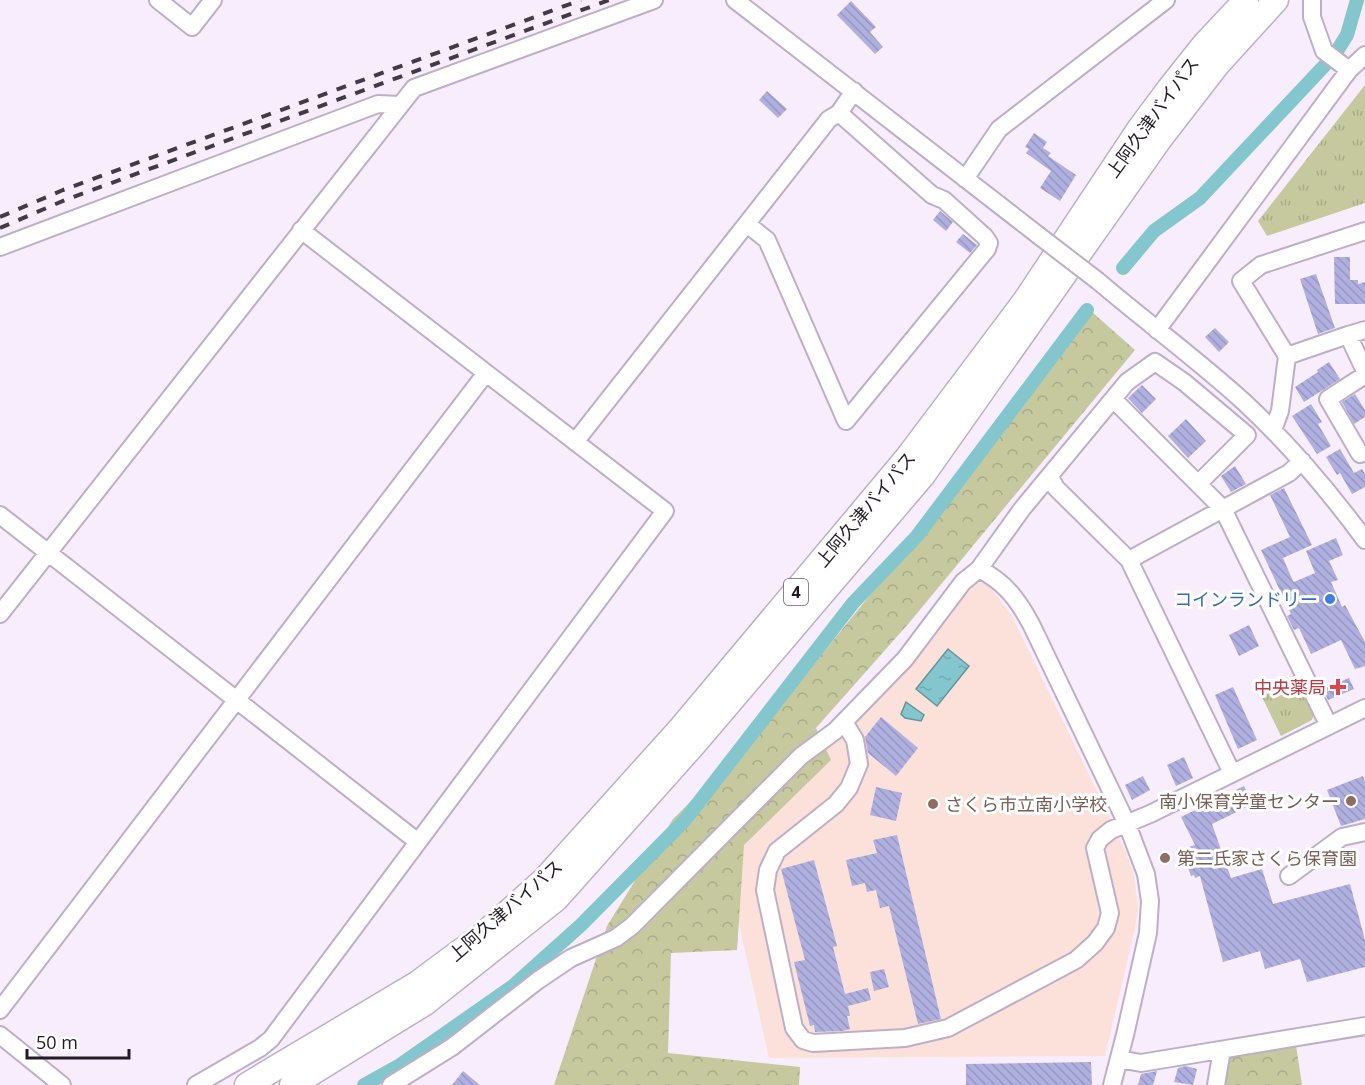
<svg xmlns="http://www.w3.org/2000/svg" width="1365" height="1085" viewBox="0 0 1365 1085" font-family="'Open Sans','Noto Sans JP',sans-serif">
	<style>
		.education { fill: #fbe1da }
		.grass { fill: url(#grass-tufts) }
		.forest { fill: url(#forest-crowns) }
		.water { fill: url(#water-ripples); stroke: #67939b; stroke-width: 1.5 }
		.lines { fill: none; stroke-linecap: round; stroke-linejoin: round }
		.canal { stroke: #84c6ce; stroke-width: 14 }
		.building { fill: url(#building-back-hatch) }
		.minor-casing { stroke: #bfaec7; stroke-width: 20 }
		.highway-casing { stroke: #bfaec7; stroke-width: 27 }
		.minor { stroke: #fff; stroke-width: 16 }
		.highway { stroke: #fff; stroke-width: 24 }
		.rail { stroke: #423a44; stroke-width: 4; stroke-dasharray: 10 10; stroke-linecap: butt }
		.minor-bridge-casing { stroke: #bfaec7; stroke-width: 20; stroke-linecap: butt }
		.minor-bridge { stroke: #fff; stroke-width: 16 }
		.shop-dot { fill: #3f7fe0; stroke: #fff; stroke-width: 2 }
		.health-dot { fill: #e0444e; stroke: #fff; stroke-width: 2 }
		.education-dot { fill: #8d6e63; stroke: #fff; stroke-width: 2 }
		.labels { text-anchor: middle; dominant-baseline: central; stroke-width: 6; stroke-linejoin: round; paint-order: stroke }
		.shield { fill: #fff; stroke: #645f66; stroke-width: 1.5 }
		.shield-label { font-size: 16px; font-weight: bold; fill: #221b24 }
		.street-label { font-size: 18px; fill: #221b24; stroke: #fff }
		.shop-label { font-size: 18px; fill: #366cbe; stroke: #fff; text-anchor: end }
		.health-label { font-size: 18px; fill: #be3a42; stroke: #fff; text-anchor: end }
		.education-label { font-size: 18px; fill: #785e54; stroke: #fff; text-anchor: start }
	</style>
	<defs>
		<pattern id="grass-tufts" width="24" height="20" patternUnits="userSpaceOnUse" patternTransform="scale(1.5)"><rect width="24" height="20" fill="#c6c89e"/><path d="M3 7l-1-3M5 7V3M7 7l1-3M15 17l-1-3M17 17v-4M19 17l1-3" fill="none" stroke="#aaab88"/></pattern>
		<pattern id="forest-crowns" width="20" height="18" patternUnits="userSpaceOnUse" patternTransform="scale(1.5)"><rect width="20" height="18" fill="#c6c89e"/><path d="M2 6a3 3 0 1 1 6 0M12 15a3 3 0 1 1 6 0" fill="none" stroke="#aaab88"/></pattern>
		<pattern id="water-ripples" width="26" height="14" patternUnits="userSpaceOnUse" patternTransform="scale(1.5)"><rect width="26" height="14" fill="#84c6ce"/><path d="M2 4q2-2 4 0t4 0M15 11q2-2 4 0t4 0" fill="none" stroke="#72aab1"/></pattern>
		<pattern id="building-back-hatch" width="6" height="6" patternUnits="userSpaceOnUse" patternTransform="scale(1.5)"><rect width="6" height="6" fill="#b0b0e0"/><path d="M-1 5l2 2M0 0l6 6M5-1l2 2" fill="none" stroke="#9797c0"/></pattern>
	</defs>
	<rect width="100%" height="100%" fill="#f8edfd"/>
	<path class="education" d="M974 583H987L1012 616 1123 845 1134 875 1138 909 1135 928 1105 1056 769 1058 722 848 801 764 848 730 911 663 966 591Z"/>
	<path class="grass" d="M1365 85V203L1267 236 1258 221Z
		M1297 674 1315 711 1312 720 1281 736 1260 693Z"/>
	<path class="forest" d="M1092 312 1135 350 909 623 816 728 831 760 744 845 737 950 671 953 668 1053 800 1067 799 1085H554L607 926 673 819 749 744 991 446Z
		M1296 1045 1302 1085H1222L1230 1057 1236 1053Z"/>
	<path class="water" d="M948 649 969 666 937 706 916 689Z
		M906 702 924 715 921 721 905 718 901 714Z"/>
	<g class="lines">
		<path class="canal" d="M1337 51 1347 35 1357 0
			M1123 268 1154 231 1200 198 1325 65
			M364 1085 400 1065 513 986 581 925 685 820 853 603 917 536 1087 310"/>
	</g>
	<path class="building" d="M851 1 876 27 870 32 883 47 875 54 837 15Z
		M767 91 787 109 778 118 759 100Z
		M1034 133 1047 142 1043 148 1051 153 1048 156 1076 175 1060 201 1040 188 1051 171 1026 153 1029 149 1025 147Z
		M940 211 953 222 946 231 933 220Z
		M963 234 977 245 970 253 956 242Z
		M1334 257H1350V280H1358V284L1365 282V304H1335Z
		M1316 274 1335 328 1318 334 1300 279Z
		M1215 328 1229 342 1219 352 1205 337Z
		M1329 362 1340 379 1304 402 1295 387 1318 372 1317 370Z
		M1142 385 1156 399 1142 413 1128 398Z
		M1355 394 1365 410V417L1354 424 1342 402Z
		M1311 404 1322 422 1318 424 1331 446 1317 454 1292 416Z
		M1186 419 1206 441 1188 458 1168 436Z
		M1340 449 1354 473 1362 469 1365 474V487L1352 494 1340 473 1337 475 1326 457Z
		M1235 466 1246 484 1231 492 1221 476Z
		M1284 488 1312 545 1283 558 1293 581 1294 582 1315 573 1306 551 1336 538 1343 555 1329 561 1338 580 1331 582 1342 607 1345 605 1365 642V666L1355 669 1341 640 1311 654 1299 628 1294 630 1287 616 1291 614 1261 550 1290 537 1270 495Z
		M1249 625 1259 646 1239 656 1229 635Z
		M1349 678 1354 689 1328 700 1323 689Z
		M1233 687 1257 740 1238 749 1215 695Z
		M881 717 918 748 896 776 868 753 865 737Z
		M1184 757 1193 778 1176 786 1167 765Z
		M1143 776 1150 790 1132 800 1125 785Z
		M1363 776 1365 782V819L1341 826 1327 790Z
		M1244 786 1253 804 1212 824 1231 878 1262 869 1273 904 1350 884 1365 940V967L1307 982 1300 959 1265 969 1260 951 1223 962 1200 876 1195 878 1194 875 1191 876 1186 862 1190 861 1185 848 1195 845 1181 817Z
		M876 787 902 793 896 821 870 815Z
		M897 835 941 1019 918 1024 889 906 880 908 876 890 867 892 865 883 852 886 846 860 877 853 873 840Z
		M814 860 837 946 833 947 845 994 868 988 871 1000 848 1006 850 1016H847L850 1029 842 1031 815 1032 814 1025 810 1026 794 962 805 960 781 869Z
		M884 969 889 987 874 991 870 972Z
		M1091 1062 1092 1085H966V1064Z
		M1186 1066 1197 1069 1193 1085 1174 1082 1178 1068Z
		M463 1071 480 1085H452Z
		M1157 1071 1153 1085H1138L1141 1074Z"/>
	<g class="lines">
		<defs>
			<path id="minor" d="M158 0 192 27 213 0
				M735 0 1038 235
				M1312 0V17L1324 51 1349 70
				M965 179 999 129 1166 0
				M747 224 767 240 846 421 987 249 989 243 985 237 944 200 932 195 839 113
				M0 247 378 104 401 105
				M1098 281C1146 322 1197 359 1244 402 1289 444 1329 491 1365 540
				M1157 330 1349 70 1365 55
				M1365 330 1348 335 1365 371
				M1287 356 1348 335
				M1113 399 1223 509 1329 726
				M1273 430 1280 411 1287 356 1241 281 1261 265 1365 231
				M575 442 829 119 839 113 854 91
				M1360 454 1328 399 1365 375
				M1050 477 1056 488 1129 560 1232 773
				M0 515 418 842
				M1129 560 1289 473 1302 461
				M979 569 1022 509 1127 382 1155 362 1184 382 1247 435 1198 484
				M0 614 414 88 654 0
				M844 722 855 740 859 764 849 788 836 804 777 851 768 870 765 890 794 1028 803 1040 813 1043 905 1038 948 1028 1076 960 1095 943 1106 928 1110 913 1095 848 1100 839 1111 830 1150 814 1365 708
				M1289 876 1342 837 1365 832
				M0 1010 486 373
				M0 1035 62 1085
				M1119 1059 1141 1063 1365 1026
				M196 1085 260 1048 271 1039 665 511 301 230
				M391 1085 452 1047 537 981 571 958 616 938 632 926 801 756 835 731 905 659 963 582 979 569C1005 582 1018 600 1031 624L1127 824 1146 874 1150 901 1148 933 1125 1035 1112 1085
				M1216 1085 1222 1050"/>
			<path id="highway" d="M247 1085 418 983 484 934 545 879 681 728 907 458 1025 301 1140 128 1169 89 1204 45 1246 0
				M292 1085 425 1003 556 899 695 743 923 475 1159 140 1217 65 1276 0"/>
		</defs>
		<use href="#minor" class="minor-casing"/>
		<use href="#highway" class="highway-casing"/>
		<use href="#minor" class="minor"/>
		<use href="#highway" class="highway"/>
		<path class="rail" d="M0 217 63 190 581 0
			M0 228 65 200 609 0"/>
		<defs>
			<path id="minor-bridge" d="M1038 235 1098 281"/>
		</defs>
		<use href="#minor-bridge" class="minor-bridge-casing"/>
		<use href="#minor-bridge" class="minor-bridge"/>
	</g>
	<circle class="shop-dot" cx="1330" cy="599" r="6"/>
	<path class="health-dot" d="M1335 678h6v6h6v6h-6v6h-6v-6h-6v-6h6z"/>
	<g class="education-dot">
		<circle cx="1351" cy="801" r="6"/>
		<circle cx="933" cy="804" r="6"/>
		<circle cx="1165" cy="858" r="6"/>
	</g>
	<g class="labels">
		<rect class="shield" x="784" y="579" width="24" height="26" rx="4.5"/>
		<g class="shield-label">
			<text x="796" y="592">4</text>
		</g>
		<g class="street-label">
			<text transform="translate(1152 117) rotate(-54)">上阿久津バイパス</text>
			<text transform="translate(865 509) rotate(-50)">上阿久津バイパス</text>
			<text transform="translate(505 910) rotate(-41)">上阿久津バイパス</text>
		</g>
		<g class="shop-label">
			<text x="1318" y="599">コインランドリー</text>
		</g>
		<g class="health-label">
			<text x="1326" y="687">中央薬局</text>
		</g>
		<g class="education-label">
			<text x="1339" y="801" text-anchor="end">南小保育学童センター</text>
			<text x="945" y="804">さくら市立南小学校</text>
			<text x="1177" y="858">第二氏家さくら保育園</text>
		</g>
	</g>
	<path d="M27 1049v9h102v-9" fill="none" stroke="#221b24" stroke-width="3"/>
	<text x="36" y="1049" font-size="18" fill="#221b24" stroke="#ffffff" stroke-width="4.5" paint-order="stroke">50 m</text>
</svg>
